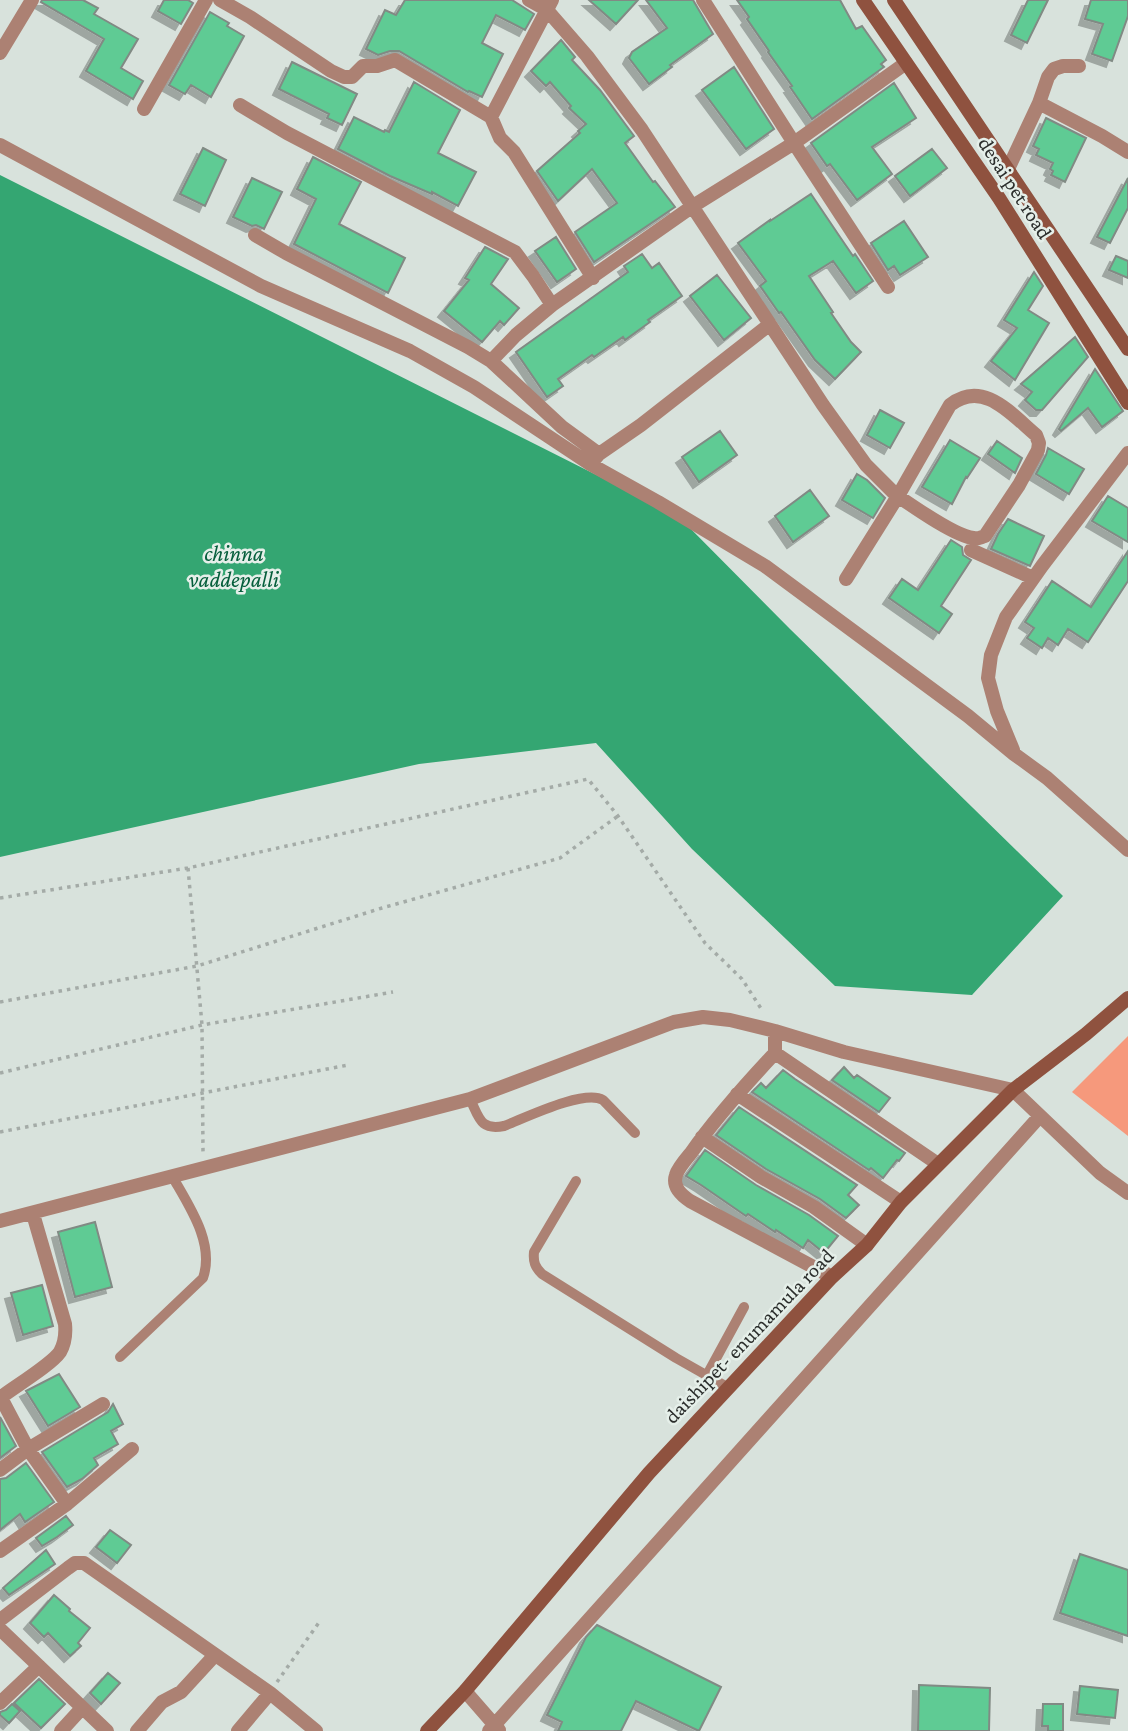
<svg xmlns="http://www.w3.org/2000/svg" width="1128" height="1731" viewBox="0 0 1128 1731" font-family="'Crimson Pro',serif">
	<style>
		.green { fill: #f6997c }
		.water { fill: #34a672 }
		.building { fill: #5ecb94; stroke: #818a84; stroke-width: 2; filter: url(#shadow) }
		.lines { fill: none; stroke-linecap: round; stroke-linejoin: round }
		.path { stroke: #a4aba7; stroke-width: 3.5; stroke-dasharray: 3.5 5; stroke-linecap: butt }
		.lane { stroke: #ac8173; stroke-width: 10 }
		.street { stroke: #ac8173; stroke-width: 14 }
		.secondary { stroke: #8f523f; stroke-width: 14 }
		.labels { text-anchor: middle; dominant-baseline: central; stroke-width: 5; stroke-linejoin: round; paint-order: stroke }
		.street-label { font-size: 21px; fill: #2b2e2c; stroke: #e5efe9 }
		.water-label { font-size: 23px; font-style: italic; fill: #055e3b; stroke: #e5efe9 }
	</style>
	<defs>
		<filter id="shadow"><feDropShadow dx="-6" dy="6" stdDeviation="0" flood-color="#0004"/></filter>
	</defs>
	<rect width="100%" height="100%" fill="#d8e2dc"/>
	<path class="green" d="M1128 1036V1136L1072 1092Z"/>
	<path class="water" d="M0 175 678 516 790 629 1063 896 972 995 835 986 692 849 596 743 419 764 0 857Z"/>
	<path class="building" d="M42 0H83L98 8 94 14 138 39 121 68 143 81 133 99 86 71 104 39 41 2Z
		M164 0H188L193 3 181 24 158 11Z
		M405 0H512L534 14 525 30 496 15 482 43 503 54 482 97 469 91 468 92 399 51H390L378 55 366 49 385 10 396 15Z
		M589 0H638L616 24Z
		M646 0H693L713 34 670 65 672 67 649 84 629 58 632 52 667 28Z
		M737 0H840L856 29 862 26 886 60 881 64 884 67 812 119 790 87 792 86 768 52 769 51 747 19 749 17Z
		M1028 0H1048L1027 43 1011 35Z
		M1091 0H1128V16L1112 61 1092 54 1103 24 1085 19Z
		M210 12 229 23 227 26 244 36 211 97 191 85 185 94 169 85Z
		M561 40 575 57 572 60 600 90 634 136 625 143 653 182 655 181 675 207 594 262 575 232 617 203 592 169 558 201 537 171 580 133 578 131 586 124 569 108 571 106 550 82 546 86 531 71Z
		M292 62 357 94 342 125 327 118 329 114 279 89Z
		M734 67 774 129 746 149 702 90Z
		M414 82 460 110 438 153 476 172 458 206 432 192V194L390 176 338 149 354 117 384 132 385 130 389 132Z
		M894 83 916 118 872 147 892 174 857 200 830 164 827 166 811 143Z
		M1046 118 1086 138 1065 182 1051 175 1053 171 1050 169 1053 163 1036 155 1039 149 1033 146Z
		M203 148 226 160 205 206 180 194Z
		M932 149 947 168 910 196 895 176Z
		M313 157 361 182 339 224 405 258 388 293 294 244 316 199 297 189Z
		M252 178 282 192 264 229 256 225 252 226 233 217Z
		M1128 178V208L1110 243 1097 237Z
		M811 194 840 237 853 256 855 254 873 281 856 293 833 261 809 276 833 312 831 313 851 342 861 352 835 379 815 360 781 312 779 313 760 286 766 281 738 243 770 220V221Z
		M904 221 928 257 900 275 894 266 888 270 871 243Z
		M556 237 576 269 557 282 535 251Z
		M485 247 508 259 491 284 519 308 504 325 500 321 482 342 444 311 469 280 465 278Z
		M642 254 652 268 659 263 682 296 648 320 650 322 625 340 623 337 594 357 592 355 558 379 563 386 547 397 516 352 628 272 624 266Z
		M1116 256 1128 261V278L1109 270Z
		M1034 272 1043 286 1028 310 1049 323 1015 380 991 361 1017 328 1004 320Z
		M717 275 751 318 724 340 690 296Z
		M1075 337 1088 357 1042 410H1036L1025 400 1032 392 1021 384Z
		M1095 369 1123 411 1102 427 1088 408 1061 431 1059 429Z
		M880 410 904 423 890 448 867 435Z
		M720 431 737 455 699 482 682 457Z
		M950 440 980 458 967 478 966 477 952 504 922 487Z
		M997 441 1022 458 1015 473 988 454Z
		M1048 448 1084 469 1069 494 1036 474 1046 455Z
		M857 474 867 480 885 498 873 518 842 500Z
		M810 490 829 516 793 542 775 516Z
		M1108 496 1128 508V542L1092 521Z
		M1008 519 1044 536 1030 566 991 549 998 534Z
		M951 540 962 547 963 555 971 560 941 606 952 614 939 633 889 598 902 579 918 590Z
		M1128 551V581L1088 642 1068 629 1058 645 1048 638 1042 648 1027 638 1034 628 1025 622 1052 581 1091 607Z
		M844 1067 854 1078 857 1075 890 1098 879 1112 832 1080Z
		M783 1070 795 1079 905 1153 899 1161 897 1160 883 1178 871 1168 869 1170 752 1092 761 1083 766 1088Z
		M739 1107 857 1185 848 1195 859 1205 846 1218 820 1199 766 1169 716 1135Z
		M705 1150 756 1185 809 1215 838 1236 824 1253 808 1240 803 1248 776 1230 775 1232 748 1214 746 1216 701 1185 686 1176Z
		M95 1222 112 1287 75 1297 58 1232Z
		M42 1285 53 1326 23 1335 11 1293Z
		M59 1374 80 1407 48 1426 26 1391Z
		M113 1404 123 1424 111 1431 118 1444 94 1458 98 1465 82 1479 67 1487 42 1452 108 1412Z
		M0 1417 16 1446 0 1458Z
		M26 1463 54 1502 25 1522 20 1514 0 1530V1479L6 1478Z
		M66 1516 73 1525 57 1537 42 1546 36 1538Z
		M110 1530 131 1545 117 1563 96 1547Z
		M46 1550 55 1564 9 1595 3 1588Z
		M1080 1554 1128 1570V1636L1060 1613Z
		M54 1595 70 1609 69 1611 90 1628 78 1643 81 1646 70 1656 48 1633 44 1637 30 1623Z
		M597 1625 721 1687 699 1731 636 1701 621 1731H558L562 1722 547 1715 586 1637Z
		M108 1673 120 1683 101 1704 90 1693Z
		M39 1679 65 1704 41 1728 14 1703Z
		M919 1685 990 1688 989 1731H918Z
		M1080 1686 1118 1690 1115 1718 1077 1714Z
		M12 1704 20 1711 9 1723 0 1715V1712L6 1710Z
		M1043 1704H1063V1731H1048V1726H1042Z"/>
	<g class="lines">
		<path class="path" d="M188 868 202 1025 203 1152
			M0 898 188 868 588 779 618 816 705 943 742 979 762 1010
			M0 1002 197 966 382 908 560 858 618 816
			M0 1073 202 1025 393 992
			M0 1132 348 1065
			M277 1682 320 1621"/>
		<path class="lane" d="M470 1099C479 1117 480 1131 504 1126 525 1118 584 1089 603 1100L635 1133
			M576 1181 534 1252C533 1262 535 1267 542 1274L676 1358 729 1388
			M120 1357 203 1278C215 1243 189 1206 172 1176
			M707 1375 744 1307"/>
		<path class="street" d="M220 0 250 17 331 71 344 77H352L363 66H377L395 60 491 117 500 138 514 152 593 278
			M529 0 547 10 587 56 642 130 823 405 866 465 895 494C911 505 956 537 974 538 978 539 981 537 985 536L1019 485 1038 450 1039 443 1036 435C1011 414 983 379 950 405L898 496 846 579
			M703 0 794 143 888 287
			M0 53 32 0
			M1039 103 1102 136 1128 152
			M240 105 287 133 515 252 533 276 552 305
			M144 109 206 0
			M491 117 552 0
			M0 145 261 286 410 351 474 387 590 464 658 502 765 566 968 716 1014 754 1047 778 1128 850
			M1008 169 1039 103 1048 77 1054 69 1063 66H1079
			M255 235 286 253 468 347 491 361 562 427 599 454
			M491 361 516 335 552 305 693 206 794 143 906 63
			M593 461 599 454 641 425 769 325
			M971 550 1033 578
			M1013 750 997 711 988 678 991 655 1006 617 1042 566 1128 453
			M775 1031V1053C745 1085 716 1117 691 1153 686 1159 678 1168 676 1175 672 1187 681 1195 690 1201L832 1277
			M775 1053 938 1164
			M737 1094 901 1202
			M702 1137 761 1177 814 1207 867 1245
			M0 1221 470 1099 674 1022 703 1017 730 1020 775 1031 844 1052 1013 1090 1100 1173 1128 1193
			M0 1396 28 1449 67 1504
			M0 1398C14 1387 51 1365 60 1352 65 1343 66 1334 65 1324L33 1214
			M0 1470 28 1449 103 1404
			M0 1551 67 1504 132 1449
			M0 1620 68 1568 75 1563H84L270 1693 316 1731
			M0 1629 107 1731
			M465 1691 499 1730
			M0 1703 39 1666
			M61 1731 82 1708
			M137 1731 162 1702 181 1692 215 1655
			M238 1731 270 1693
			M489 1731 1040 1116"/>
		<path class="secondary" d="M863 0 999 198 1128 403
			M894 0 1128 349
			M427 1731 465 1691 649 1473 832 1277 867 1245 901 1202 1013 1090 1086 1034 1128 998"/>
	</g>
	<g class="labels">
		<g class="street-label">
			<text transform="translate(1015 188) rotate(57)">desai pet road</text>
			<text transform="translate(749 1336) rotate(-46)">daishipet- enumamula road</text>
		</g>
		<g class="water-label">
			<text x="234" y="553">chinna<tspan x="234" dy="26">vaddepalli</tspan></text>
		</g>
	</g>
</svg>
